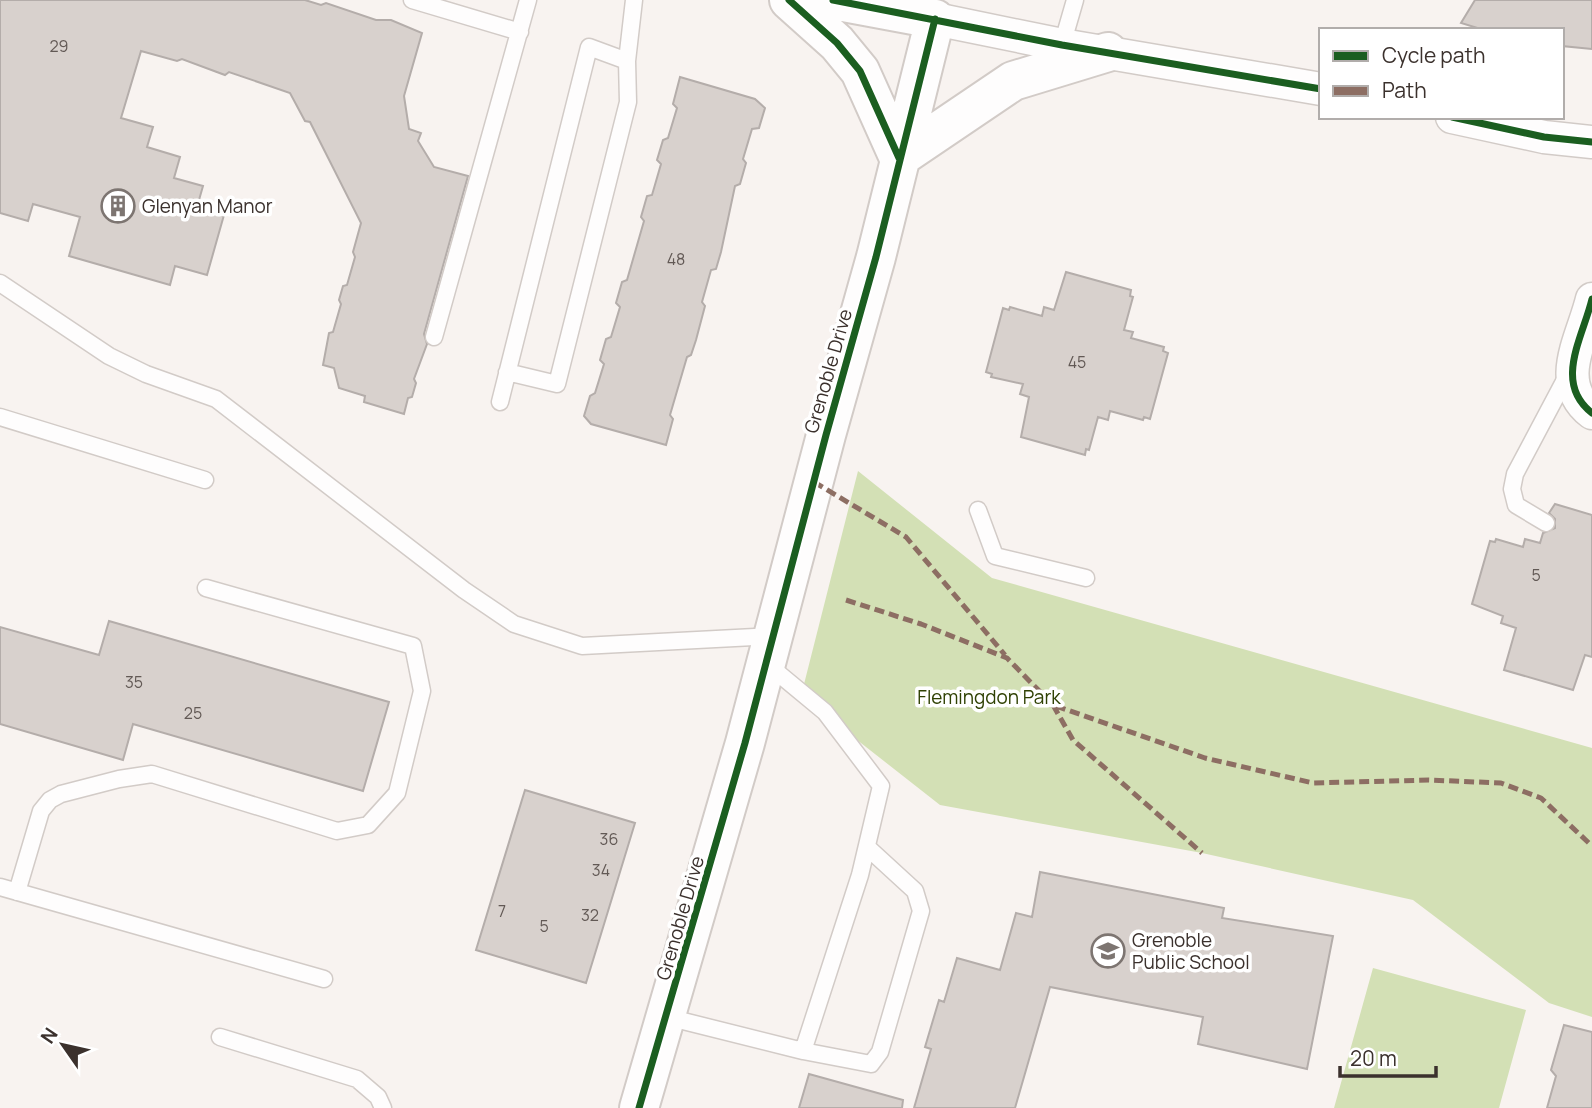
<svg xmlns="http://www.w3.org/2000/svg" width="1592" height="1108" viewBox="0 0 1592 1108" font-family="Manrope,sans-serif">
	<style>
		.green { fill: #d3e0b5 }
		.building { fill: #d8d1cd; stroke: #b4adaa; stroke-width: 2 }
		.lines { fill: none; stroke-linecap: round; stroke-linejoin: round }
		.service-casing { stroke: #d2cbc7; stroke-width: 19 }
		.minor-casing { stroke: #d2cbc7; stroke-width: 35 }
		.tertiary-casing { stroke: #d2cbc7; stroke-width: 42 }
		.service { stroke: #fefdfd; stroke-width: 16 }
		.minor { stroke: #fefdfd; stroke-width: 32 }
		.tertiary { stroke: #fefdfd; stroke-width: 38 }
		.quiet { stroke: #8d6e63; stroke-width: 5; stroke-dasharray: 10 5; stroke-linecap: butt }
		.cycleway-casing { stroke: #fff; stroke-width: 11 }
		.cycleway { stroke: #1b5e20; stroke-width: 7 }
		.labels { text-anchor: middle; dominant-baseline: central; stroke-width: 7; stroke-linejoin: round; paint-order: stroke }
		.number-label { font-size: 16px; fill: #625955 }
		.poi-label { font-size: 19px; fill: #3b312d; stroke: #fff; text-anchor: start }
		.street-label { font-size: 19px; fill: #3b312d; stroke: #fff }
		.park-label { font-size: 19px; fill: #2f4103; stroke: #fff }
	</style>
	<rect width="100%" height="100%" fill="#f8f3f0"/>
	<path class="green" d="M858 471 992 578 1592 748V1017L1549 1003 1413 900 1202 853 940 805 801 696Z
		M1373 968 1526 1010 1499 1108H1334Z"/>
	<path class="building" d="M0 0H305L321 5 326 3 376 20H391L422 33 404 96 409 129 421 133 418 141 434 167 468 176 424 334 427 344 414 379 416 383 412 397 408 398 404 414 364 402 365 396 339 388 334 368 323 365 329 333 333 332 341 304 339 300 343 286 347 285 355 257 353 252 361 223 310 122 305 121 290 93 229 72 225 75 182 59 177 61 141 51 121 118 153 127 147 147 180 157 174 178 203 186 197 207 224 215 207 275 175 266 170 285 69 256 80 217 33 204 28 221 0 213Z
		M1475 0H1592V49L1562 46V30H1484L1461 23Z
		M680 77 755 99 765 108 759 128 752 129 743 159 746 163 740 184 735 186 721 252 716 269 711 270 702 302 705 306 696 340 691 355 687 357 670 415 673 419 666 445 591 424 584 416 590 396 595 393 604 364 600 360 606 339 611 337 620 307 616 303 622 282 627 280 644 221 641 217 647 196 652 195 661 164 657 160 663 140 668 138 677 108 673 104Z
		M1066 272 1131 290 1130 296 1133 297 1124 330 1133 332 1131 338 1164 347 1163 351 1168 353 1150 419 1144 417 1143 420 1110 411 1108 420 1098 417 1089 450 1086 449 1085 455 1021 437 1029 397 1020 394 1023 384 991 377 992 374 986 372 1003 308 1009 310 1010 307 1042 316 1044 307 1054 310Z
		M1555 504 1592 515V657L1585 655 1573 690 1504 670 1516 628 1501 623 1503 616 1472 604 1490 541 1495 542 1496 539 1523 547 1525 539 1540 543 1543 533 1555 528V519L1549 513Z
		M109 621 389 702 363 791 133 724 123 760 0 724V627L99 655Z
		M525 790 635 823 586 983 476 950Z
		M1040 872 1224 908 1222 918 1333 936 1307 1069 1198 1044 1203 1017 1050 987 1015 1108H914L931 1049 925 1047 939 1000 944 1002 957 958 1000 970 1016 913 1032 917Z
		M1564 1025 1592 1032V1108H1547L1556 1076 1551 1070Z
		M809 1074 903 1100 902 1108H799Z"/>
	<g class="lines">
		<defs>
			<path id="service" d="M412 0 520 32
				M1062 45 1075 0
				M0 283 109 356 146 374 216 399 464 590 514 624 582 646 773 636
				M434 337 528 0
				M507 372 557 384 628 102 627 61
				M500 402 589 47 627 61 634 0
				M0 417 205 480
				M978 510 995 556 1086 578
				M1546 523 1516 505 1512 489 1515 474 1568 374
				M0 887 324 979
				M17 892 41 811 50 800 61 794 119 779 152 774 337 831 368 825 397 793 422 691 413 646 206 588
				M667 1017 803 1051 860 875 881 786 825 712 767 664
				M220 1037 357 1079 378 1097 383 1108
				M803 1051 871 1064 880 1052 921 911 915 891 867 847"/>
			<path id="minor" d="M935 19 1062 45 1321 89
				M1452 117 1544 137 1592 142
				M1592 299C1583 337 1553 383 1592 413"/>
			<path id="tertiary" d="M789 0 837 43 860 71 899 158
				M899 158 1013 81 1108 52
				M639 1108 745 743 826 435 876 257 935 19 833 0"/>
		</defs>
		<use href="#service" class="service-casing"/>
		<use href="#minor" class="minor-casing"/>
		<use href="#tertiary" class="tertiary-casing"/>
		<use href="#service" class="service"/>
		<use href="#minor" class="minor"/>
		<use href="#tertiary" class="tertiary"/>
		<path class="quiet" d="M814 482 906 537 1005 655
			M846 600 921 624 1007 658 1053 705 1205 758 1313 783 1429 780 1501 783 1541 798 1592 846
			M1053 705 1073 740 1202 853"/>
		<defs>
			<path id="cycleway" d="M789 0 837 43 860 71 899 158
				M833 0 1062 45 1321 89
				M1452 117 1544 137 1592 142
				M1592 299C1583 337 1553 383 1592 413
				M639 1108 745 743 826 435 876 257 935 19"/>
		</defs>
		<use href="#cycleway" class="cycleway-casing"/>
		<use href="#cycleway" class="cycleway"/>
	</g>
	<defs>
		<symbol id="building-ring" viewBox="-11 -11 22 22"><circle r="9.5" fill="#fff" stroke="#7d7571" stroke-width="1.5"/><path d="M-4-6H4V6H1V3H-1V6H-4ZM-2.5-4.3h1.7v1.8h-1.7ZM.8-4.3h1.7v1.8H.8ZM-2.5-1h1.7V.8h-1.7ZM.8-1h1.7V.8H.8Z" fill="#7d7571"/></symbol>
		<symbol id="school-ring" viewBox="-11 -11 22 22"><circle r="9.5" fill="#fff" stroke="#7d7571" stroke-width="1.5"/><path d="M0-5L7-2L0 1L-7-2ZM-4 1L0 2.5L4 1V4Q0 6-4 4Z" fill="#7d7571"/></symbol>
	</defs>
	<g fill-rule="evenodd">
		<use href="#building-ring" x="99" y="187" width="38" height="38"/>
		<use href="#school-ring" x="1089" y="932" width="38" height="38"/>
	</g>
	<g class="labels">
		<g class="number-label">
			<text x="59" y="46">29</text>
			<text x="676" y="259">48</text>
			<text x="1077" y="362">45</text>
			<text x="1536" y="575">5</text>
			<text x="134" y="682">35</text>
			<text x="193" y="713">25</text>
			<text x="609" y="839">36</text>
			<text x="601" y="870">34</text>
			<text x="502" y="911">7</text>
			<text x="590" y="915">32</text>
			<text x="544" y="926">5</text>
		</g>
		<g class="poi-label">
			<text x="142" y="206">Glenyan Manor</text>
			<text x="1132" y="940">Grenoble<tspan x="1132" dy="22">Public School</tspan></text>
		</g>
		<g class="street-label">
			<text transform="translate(828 371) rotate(-74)">Grenoble Drive</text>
			<text transform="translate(680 918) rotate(-74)">Grenoble Drive</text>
		</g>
		<g class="park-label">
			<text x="989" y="697">Flemingdon Park</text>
		</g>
	</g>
	<rect x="1319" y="28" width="245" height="91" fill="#ffffff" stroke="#b1adab" stroke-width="2"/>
	<rect x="1333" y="51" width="35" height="10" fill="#1b5e20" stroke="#b1adab" stroke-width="2"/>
	<text x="1382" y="63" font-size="21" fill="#3b312d">Cycle path</text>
	<rect x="1333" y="86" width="35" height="10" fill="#8d6e63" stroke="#b1adab" stroke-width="2"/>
	<text x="1382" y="98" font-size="21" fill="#3b312d">Path</text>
	<g transform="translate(63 1045) rotate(304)" stroke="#ffffff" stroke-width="5" paint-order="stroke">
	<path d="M0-5L12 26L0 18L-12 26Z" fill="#3b312d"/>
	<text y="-10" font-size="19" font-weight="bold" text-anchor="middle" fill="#3b312d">N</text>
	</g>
	<path d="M1340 1066v10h96v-10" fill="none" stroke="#3b312d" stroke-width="3.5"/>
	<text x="1350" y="1066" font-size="21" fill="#3b312d" stroke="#ffffff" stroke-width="5" paint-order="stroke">20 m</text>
</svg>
